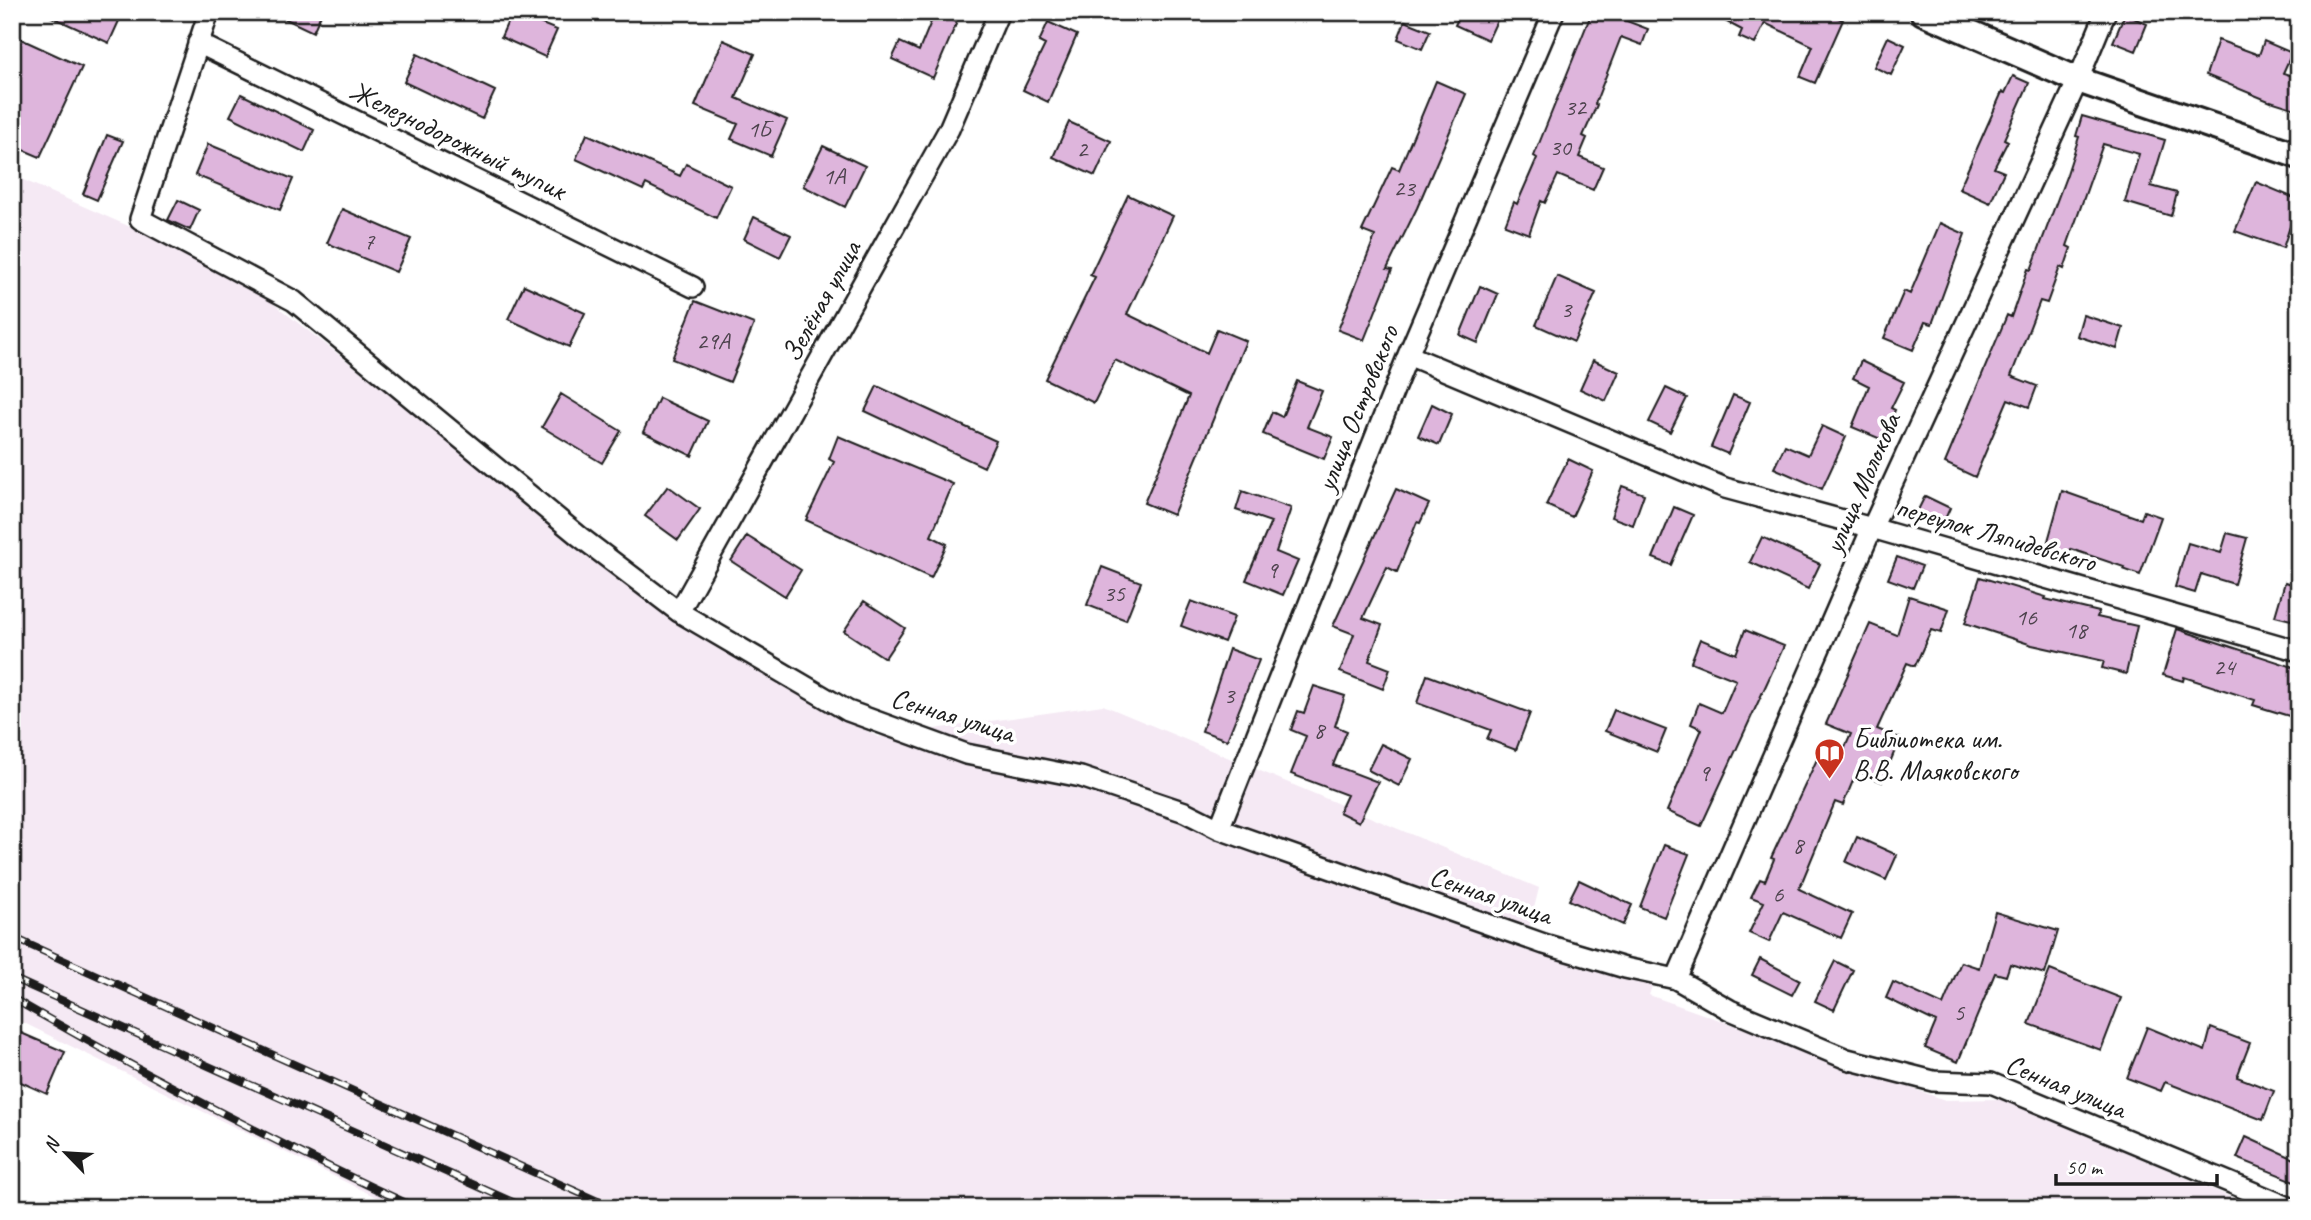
<svg xmlns="http://www.w3.org/2000/svg" width="2311" height="1220" viewBox="0 0 2311 1220" font-family="Caveat,sans-serif">
	<style>
		.built { fill: #f5e9f4 }
		.building { fill: #deb5dc; stroke: #1c1c1c; stroke-width: 2 }
		.lines { fill: none; stroke-linecap: round; stroke-linejoin: round }
		.minor-casing { stroke: #1c1c1c; stroke-width: 24 }
		.tertiary-casing { stroke: #1c1c1c; stroke-width: 30 }
		.minor { stroke: #fff; stroke-width: 19 }
		.tertiary { stroke: #fff; stroke-width: 24 }
		.rail-casing { stroke: #1c1c1c; stroke-width: 8 }
		.rail { stroke: #fff; stroke-width: 5; stroke-dasharray: 16; stroke-linecap: butt }
		.labels { text-anchor: middle; dominant-baseline: central; stroke-width: 7; stroke-linejoin: round; paint-order: stroke }
		.number-label { font-size: 24px; fill: #4c424c }
		.street-label { font-size: 28px; fill: #1c1c1c; stroke: #fff }
		.poi-label { font-size: 28px; fill: #1c1c1c; stroke: #fff; text-anchor: start }
	</style>
	<rect width="100%" height="100%" fill="#fff"/>
	<filter id="ink" filterUnits="userSpaceOnUse"><feTurbulence type="fractalNoise" baseFrequency=".0143" numOctaves="2"/><feDisplacementMap in="SourceGraphic" scale="14" xChannelSelector="R" yChannelSelector="G"/><feConvolveMatrix kernelMatrix="1 2 1 2 8 2 1 2 1" color-interpolation-filters="sRGB"/></filter>
	<g filter="url(#ink)">
		<path class="built" d="M12 175 233 272 706 641 878 737 1103 705 1539 888 1529 928 1657 971 1649 995 1945 1100 2003 1099 2256 1208H398L12 1017Z"/>
		<path class="building" d="M41 12H123L109 43Z
			M271 12H322L313 32Z
			M512 12 557 30 545 57 501 37Z
			M935 12 957 22 933 78 892 59 900 42 919 51Z
			M1461 12H1501L1488 40 1455 25Z
			M1592 12H1603L1648 29 1642 45 1621 37 1595 104 1597 105 1583 136 1587 138 1579 157 1603 167 1593 190 1558 175 1545 203 1541 201 1529 234 1505 225 1514 202 1517 204 1537 158 1534 156Z
			M1708 12H1825L1843 20 1815 83 1800 77 1813 46 1765 23 1755 44 1739 37 1742 30Z
			M2125 14 2147 24 2136 51 2113 42Z
			M1405 21 1430 31 1422 49 1398 39Z
			M1048 22 1077 35 1048 102 1023 90 1045 45 1039 42Z
			M12 35 82 67 40 157 12 145Z
			M1888 37 1905 45 1891 75 1874 67Z
			M723 40 755 54 736 98 787 120 771 156 731 139 738 124 695 106Z
			M2218 40 2259 55 2264 41 2292 53 2283 73 2299 78V110L2271 101V102L2206 75Z
			M417 54 495 91 482 119 404 82Z
			M2013 76 2029 83 2004 139 2008 141 1994 168 2004 172 1990 203 1959 189 2002 92 2005 93Z
			M1436 81 1466 94 1417 208 1387 269 1392 270 1364 340 1338 330 1375 236 1362 231 1392 167 1399 170Z
			M241 94 314 130 304 152 230 116Z
			M2082 116 2165 140 2151 186 2177 193 2171 216 2125 202 2139 154 2103 144 2067 246 2071 248 2064 269 2060 267 2047 303 2040 301 2011 376 2037 386 2029 407 2008 399 1975 477 1945 463 2007 315 2011 317 2028 269 2031 270 2067 174 2079 137 2076 136Z
			M1069 122 1111 141 1095 176 1053 157Z
			M587 134 680 176 686 164 731 186 716 218 646 184 643 190 576 159Z
			M107 135 123 141 97 200 83 194Z
			M208 144 293 179 280 210 195 175Z
			M823 146 865 166 845 207 803 186Z
			M2256 182 2299 200V219L2293 217 2283 248 2235 231Z
			M1128 195 1173 216 1127 314 1207 353 1217 329 1246 341 1173 515 1144 503 1189 396 1115 360 1094 403 1045 379 1095 277 1090 275Z
			M178 200 199 210 190 230 168 220Z
			M342 209 411 239 396 272 327 243Z
			M754 217 791 235 780 257 744 239Z
			M1940 223 1965 234 1932 324 1925 322 1913 350 1884 338 1904 291 1910 294Z
			M1557 276 1596 293 1574 342 1536 325Z
			M524 285 585 313 569 347 508 319Z
			M1480 286 1498 294 1478 343 1460 335Z
			M695 301 754 324 730 382 672 359Z
			M2083 315 2123 328 2117 349 2077 336Z
			M1593 360 1619 372 1606 401 1580 389Z
			M1861 361 1904 382 1891 408 1895 410 1883 440 1852 427 1869 386 1853 378Z
			M1297 381 1322 391 1307 427 1333 437 1324 459 1263 434 1272 412 1282 417Z
			M877 386 996 441 984 467 865 411Z
			M1666 388 1687 398 1670 432 1649 422Z
			M561 394 621 431 602 463 542 427Z
			M1733 395 1750 402 1728 454 1711 447Z
			M659 398 708 421 692 456 643 432Z
			M1432 404 1452 414 1439 445 1418 436Z
			M1822 426 1846 437 1822 489 1774 468 1785 445 1808 455Z
			M838 436 953 484 931 536 947 544 931 578 806 520 834 462 829 459Z
			M1568 459 1593 471 1572 517 1546 505Z
			M668 486 700 509 678 540 645 516Z
			M1622 486 1644 494 1633 525 1611 517Z
			M1396 489 1429 504 1420 523 1417 522 1397 572 1387 567 1363 618 1382 625 1369 661 1390 669 1383 689 1340 672 1354 634 1333 626Z
			M1242 491 1291 508 1276 552 1298 561 1283 595 1246 580 1271 522 1236 510Z
			M2062 491 2141 519 2144 511 2161 517 2140 575 2123 569 2124 567 2071 549 2069 555 2046 548Z
			M1925 496 1950 508 1942 526 1916 514Z
			M1674 507 1693 515 1671 565 1653 558Z
			M2227 533 2247 538 2234 584 2201 574 2195 593 2175 587 2188 543 2221 553Z
			M747 536 801 570 785 596 731 561Z
			M1762 537 1820 564 1808 589 1750 562Z
			M1897 557 1922 566 1913 588 1888 579Z
			M1102 567 1141 582 1126 620 1087 605Z
			M1980 577 2046 597 2045 599 2099 612 2097 617 2137 626 2126 674 2102 668 2104 661 2032 645 1965 623Z
			M2285 582 2299 586V622L2275 616Z
			M1909 596 1949 609 1941 633 1931 630 1915 666 1907 663 1877 729 1900 738 1882 782 1857 771 1843 805 1835 802 1799 889 1852 914 1841 938 1783 912 1769 942 1749 933 1764 902 1751 897 1760 879 1765 881 1774 859 1771 858 1818 757 1837 766 1851 734 1826 724 1870 624 1897 635Z
			M864 601 905 628 885 658 844 631Z
			M1191 601 1234 617 1224 642 1181 626Z
			M2177 629 2299 669V719L2253 705 2255 700 2184 677 2183 681 2163 675Z
			M1745 630 1784 646 1701 826 1667 811 1702 729 1691 724 1699 703 1722 713 1736 680 1691 662 1700 639 1736 654Z
			M1229 649 1259 660 1227 740 1202 731Z
			M1427 675 1530 713 1516 750 1487 739 1491 730 1417 703Z
			M1314 686 1345 696 1335 726 1347 731 1333 765 1378 782 1359 822 1339 812 1347 795 1291 774 1306 736 1291 730 1298 711 1304 713Z
			M1614 710 1666 730 1657 752 1605 731Z
			M1381 744 1412 759 1399 786 1368 770Z
			M1857 837 1897 855 1886 880 1846 862Z
			M1664 845 1689 854 1664 917 1640 907Z
			M1579 880 1632 905 1623 925 1569 900Z
			M1995 912 2058 931 2045 974 2010 964 2006 976 1995 973 1958 1062 1925 1048 1936 1022 1886 998 1893 982 1943 1005 1961 962 1979 968Z
			M1760 959 1800 980 1792 995 1752 975Z
			M1835 961 1853 970 1834 1010 1815 1001Z
			M2050 970 2121 998 2101 1050 2029 1024Z
			M2147 1027 2205 1051 2211 1028 2250 1043 2237 1077 2274 1091 2263 1120 2165 1082 2161 1091 2127 1078Z
			M12 1029 65 1052 47 1094 12 1078Z
			M2246 1137 2299 1161V1183L2237 1158Z"/>
		<g class="lines">
			<defs>
				<path id="minor" d="M209 12 140 219 294 301 579 536 679 612 848 711 966 754 1081 777 1185 812 1219 829 1544 944 1625 968 1676 979 1730 1010 1847 1059 1933 1081 1991 1083 2291 1208
					M198 43 693 287
					M1408 355 1725 488 1872 528 2299 651
					M679 612 949 129 999 12
					M1219 829 1408 355 1554 12
					M1676 979 1872 528 2078 80 2106 12"/>
				<path id="tertiary" d="M1923 12 2078 80 2299 156"/>
			</defs>
			<use href="#minor" class="minor-casing"/>
			<use href="#tertiary" class="tertiary-casing"/>
			<use href="#minor" class="minor"/>
			<use href="#tertiary" class="tertiary"/>
			<defs>
				<path id="rail" d="M12 937 613 1208
					M12 978 526 1208
					M12 998C144 1074 279 1145 417 1208"/>
			</defs>
			<use href="#rail" class="rail-casing"/>
			<use href="#rail" class="rail"/>
		</g>
	</g>
	<defs>
		<symbol id="library-pin" viewBox="-11 -11 22 30"><path d="M0 17L-7.5 6A9.5 9.5 0 1 1 7.5 6Z" fill="#c8321e" stroke="#fff"/><path d="M-6-4Q-3-5.5-.7-3.5V5Q-3 3-6 4ZM6-4Q3-5.5 .7-3.5V5Q3 3 6 4Z" fill="#fff"/></symbol>
	</defs>
	<g fill-rule="evenodd">
		<use href="#library-pin" x="1812" y="736" width="35" height="47"/>
	</g>
	<g class="labels">
		<g class="number-label">
			<text x="1575" y="107">32</text>
			<text x="759" y="129">1Б</text>
			<text x="1560" y="147">30</text>
			<text x="1082" y="149">2</text>
			<text x="834" y="176">1А</text>
			<text x="1404" y="188">23</text>
			<text x="369" y="241">7</text>
			<text x="1566" y="309">3</text>
			<text x="713" y="341">29А</text>
			<text x="1272" y="570">9</text>
			<text x="1114" y="593">35</text>
			<text x="2026" y="617">16</text>
			<text x="2076" y="630">18</text>
			<text x="2224" y="667">24</text>
			<text x="1229" y="695">3</text>
			<text x="1319" y="730">8</text>
			<text x="1704" y="773">9</text>
			<text x="1798" y="845">8</text>
			<text x="1778" y="894">6</text>
			<text x="1959" y="1012">5</text>
		</g>
		<g class="street-label">
			<text transform="translate(458 140) rotate(26)">Железнодорожный тупик</text>
			<text transform="translate(821 301) rotate(-61)">Зелёная улица</text>
			<text transform="translate(1357 408) rotate(-68)">улица Островского</text>
			<text transform="translate(1862 483) rotate(-66)">улица Молокова</text>
			<text transform="translate(1996 534) rotate(16)">переулок Ляпидевского</text>
			<text transform="translate(953 715) rotate(17)">Сенная улица</text>
			<text transform="translate(1491 895) rotate(19)">Сенная улица</text>
			<text transform="translate(2066 1086) rotate(22)">Сенная улица</text>
		</g>
		<g class="poi-label">
			<text x="1853" y="738">Библиотека им.<tspan x="1853" dy="32">В.В. Маяковского</tspan></text>
		</g>
	</g>
	<rect width="2311" height="1220" fill="none" stroke="#fff" stroke-width="42"/>
	<rect x="21" y="21" width="2269" height="1178" fill="none" stroke="#1c1c1c" stroke-width="2.5" filter="url(#ink)"/>
	<g transform="translate(66 1153) rotate(295)" stroke="#ffffff" stroke-width="5" paint-order="stroke">
	<path d="M0-5L12 26L0 18L-12 26Z" fill="#1c1c1c"/>
	<text y="-10" font-size="19" font-weight="bold" text-anchor="middle" fill="#1c1c1c">N</text>
	</g>
	<path d="M2056 1174v10h161v-10" fill="none" stroke="#1c1c1c" stroke-width="3.5"/>
	<text x="2066" y="1174" font-size="21" fill="#1c1c1c" stroke="#ffffff" stroke-width="5" paint-order="stroke">50 m</text>
</svg>
